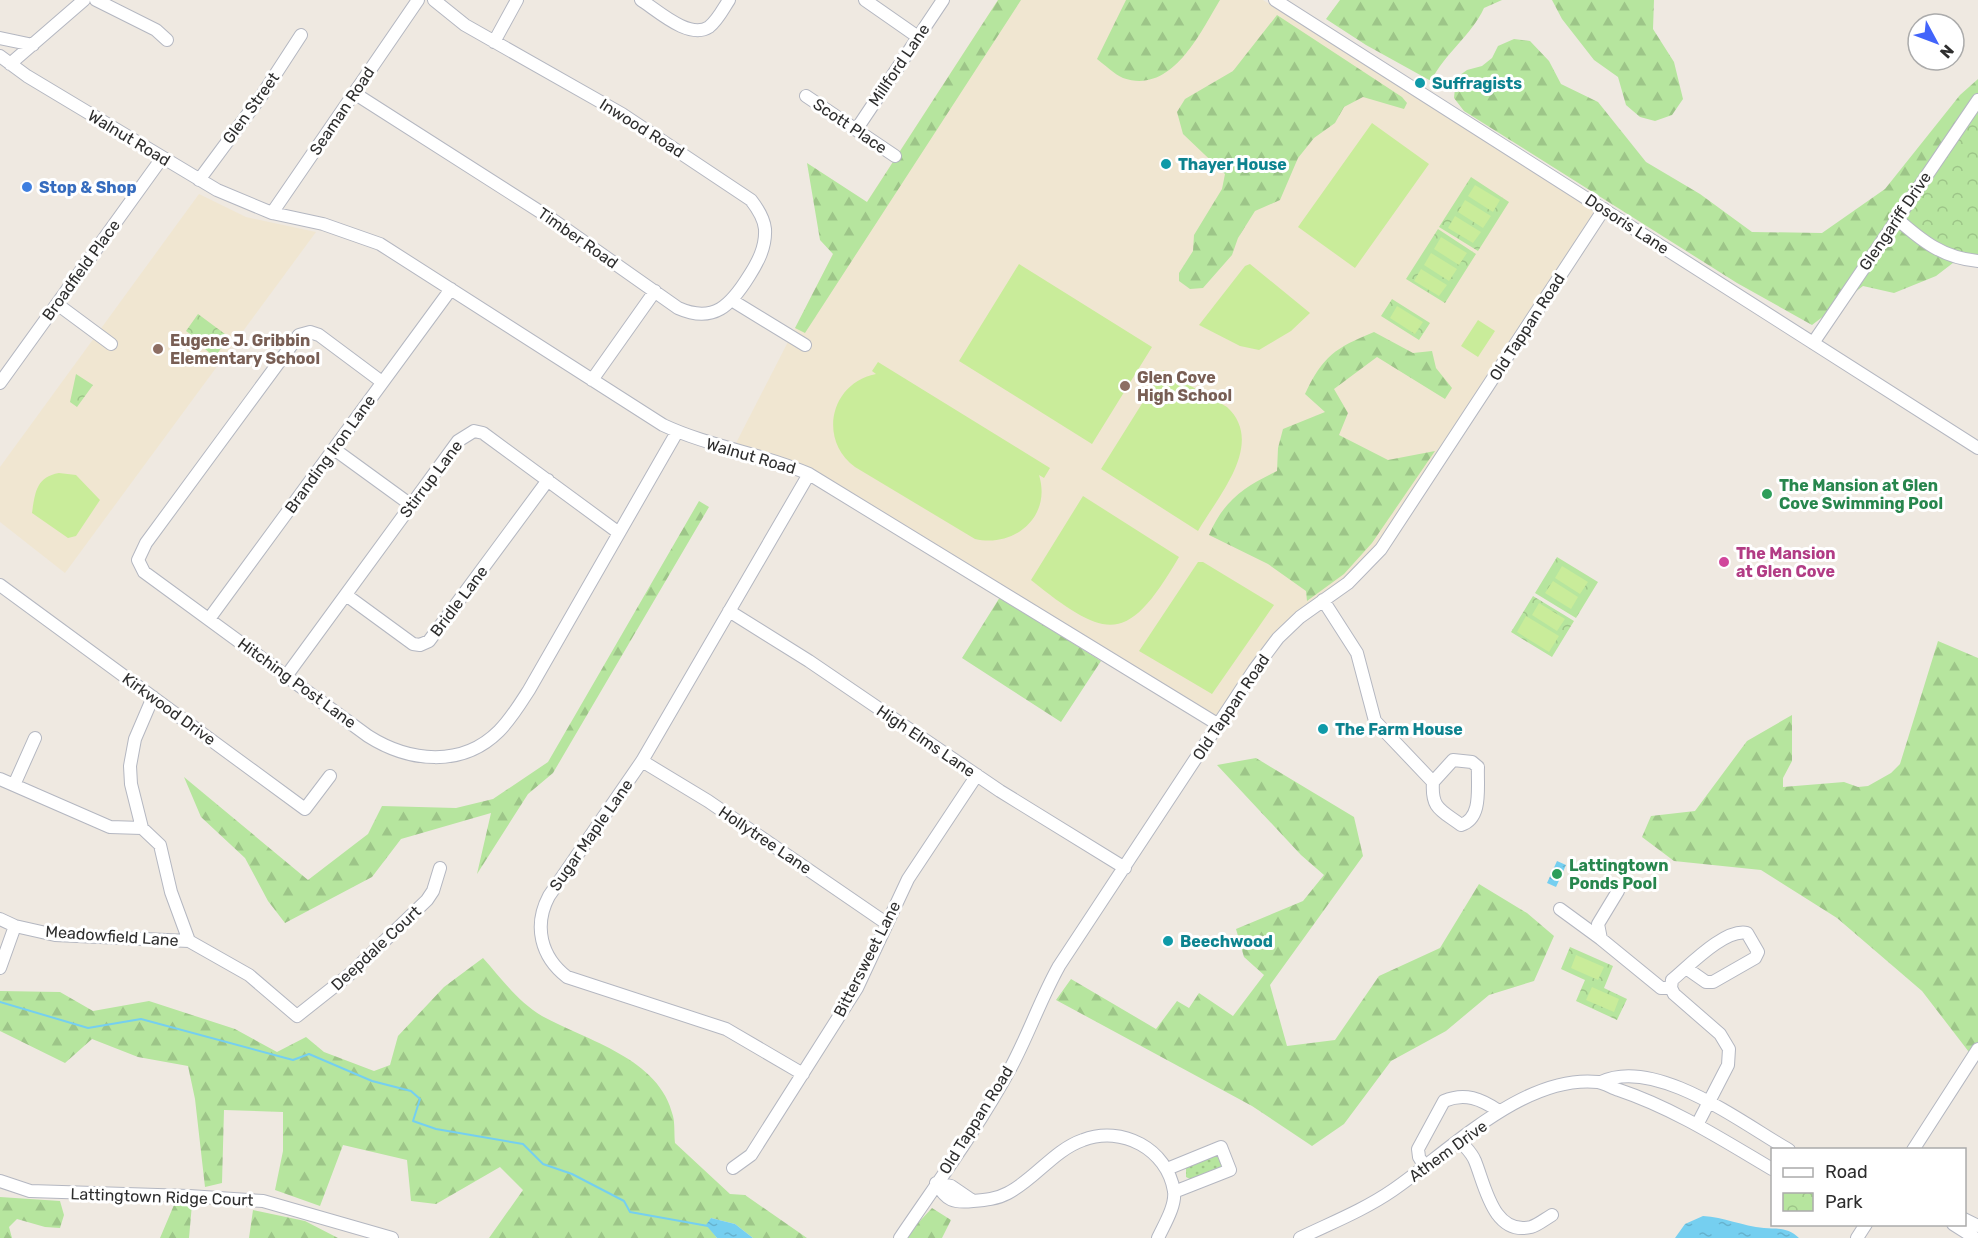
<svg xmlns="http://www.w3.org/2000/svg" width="1978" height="1238" viewBox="0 0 1978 1238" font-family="Rubik,sans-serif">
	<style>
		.education { fill: #f0e6d1 }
		.grass { fill: url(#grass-dots) }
		.forest { fill: url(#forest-firs) }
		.park { fill: url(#park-crowns) }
		.pitch { fill: #c9ec9a }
		.water { fill: url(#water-ripples) }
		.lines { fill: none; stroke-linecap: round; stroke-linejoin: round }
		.stream { stroke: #75cff0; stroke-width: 2 }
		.minor-casing { stroke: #b4b7c1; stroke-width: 14 }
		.minor { stroke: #fff; stroke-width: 12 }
		.culture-dot { fill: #0f9aa8; stroke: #fff; stroke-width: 2 }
		.shop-dot { fill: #3f7fe0; stroke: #fff; stroke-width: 2 }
		.education-dot { fill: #8d6e63; stroke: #fff; stroke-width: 2 }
		.leisure-dot { fill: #2e9e5b; stroke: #fff; stroke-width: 2 }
		.hotel-dot { fill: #d1479c; stroke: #fff; stroke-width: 2 }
		.labels { text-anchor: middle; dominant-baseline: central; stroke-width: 6; stroke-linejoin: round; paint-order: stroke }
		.street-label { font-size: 16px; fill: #2e2e2e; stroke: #fff }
		.culture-label { font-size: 16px; font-weight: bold; fill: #0d838f; stroke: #fff; text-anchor: start }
		.shop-label { font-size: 16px; font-weight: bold; fill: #366cbe; stroke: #fff; text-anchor: start }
		.education-label { font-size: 16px; font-weight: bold; fill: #785e54; stroke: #fff; text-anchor: start }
		.leisure-label { font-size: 16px; font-weight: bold; fill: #27864d; stroke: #fff; text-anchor: start }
		.hotel-label { font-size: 16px; font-weight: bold; fill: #b23c85; stroke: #fff; text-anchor: start }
	</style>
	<defs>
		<pattern id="grass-dots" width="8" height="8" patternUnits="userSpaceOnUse" patternTransform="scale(1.5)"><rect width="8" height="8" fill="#b6e59e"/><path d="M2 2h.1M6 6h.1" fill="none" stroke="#9dc588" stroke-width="1.8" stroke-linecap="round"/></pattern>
		<pattern id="forest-firs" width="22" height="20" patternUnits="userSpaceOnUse" patternTransform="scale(1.5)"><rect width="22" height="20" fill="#b6e59e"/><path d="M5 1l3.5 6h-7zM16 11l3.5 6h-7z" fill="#9dc588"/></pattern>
		<pattern id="park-crowns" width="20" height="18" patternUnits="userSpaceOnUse" patternTransform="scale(1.5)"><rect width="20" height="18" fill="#b6e59e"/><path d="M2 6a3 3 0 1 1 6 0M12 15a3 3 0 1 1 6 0" fill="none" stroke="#9dc588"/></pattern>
		<pattern id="water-ripples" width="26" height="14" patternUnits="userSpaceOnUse" patternTransform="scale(1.5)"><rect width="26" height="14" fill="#75cff0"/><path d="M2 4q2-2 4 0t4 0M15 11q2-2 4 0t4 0" fill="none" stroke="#66b2ce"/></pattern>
	</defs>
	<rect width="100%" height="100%" fill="#efe9e1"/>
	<path class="education" d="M998 0H1263L1599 211 1377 548 1348 580 1278 632 1217 721 809 472 734 447 833 254Z
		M199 194 246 217 316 232 65 573 0 522V467Z"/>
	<path class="grass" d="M1215 1156H1219L1222 1166 1220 1169 1192 1180 1186 1177V1168Z"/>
	<path class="forest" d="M998 0H1021L805 333 795 328 833 254 820 240 807 163 867 202Z
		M1126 0H1220C1200 33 1172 95 1123 78 1114 74 1105 65 1097 59Z
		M1340 0H1502L1484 8C1471 36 1445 53 1431 81L1366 45 1326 19Z
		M1552 0H1654L1653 29 1674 62 1683 99 1672 115 1655 121 1640 117 1626 105 1618 77 1594 60 1562 19Z
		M1277 15 1402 97 1407 103 1404 109 1363 97 1344 107 1335 123 1314 138 1298 158 1280 200 1255 211 1238 238 1232 255 1203 288 1190 289 1179 281V273L1193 251 1194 235 1222 189 1225 174 1183 134 1177 112 1185 99 1233 71Z
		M1514 39 1530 41 1549 61 1561 84 1598 102 1646 162 1700 194 1752 232 1822 233 1885 189 1960 95 1978 79V203L1962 256 1936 276 1894 293 1863 286 1812 325 1737 283 1464 111 1454 98 1456 78 1467 70 1482 66 1492 58 1498 46Z
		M1374 332 1413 353 1432 351 1436 368 1452 388 1445 399 1377 357 1334 389 1348 413 1339 435 1388 460 1435 451 1372 543 1344 574 1307 601 1306 591 1268 564 1209 535C1224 500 1244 487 1277 471L1278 448 1283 429 1325 412 1305 394C1323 356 1335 348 1374 332Z
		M699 501 709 507 553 773 528 794 477 874 491 813 401 839 372 877 285 923 268 901 245 858 201 817 184 777 308 880 368 834 382 806 456 808 493 799 548 762Z
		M1000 597 1101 661 1061 722 962 658Z
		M1938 641 1978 658V1048L1972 1056 1922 991 1837 918 1761 870 1674 861 1642 837 1651 816 1695 811 1747 741 1792 715V761L1783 778V787L1844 782 1858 787 1868 786 1891 773 1900 764Z
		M1256 758 1354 817 1363 856 1270 985 1287 1046 1335 1040 1379 976 1440 948 1479 884 1527 913 1554 936 1534 981 1489 995 1446 1031 1391 1061 1344 1124 1312 1146 1252 1106 1056 1000 1071 979 1156 1029 1177 1001 1189 1008 1199 993 1233 1016 1264 975 1244 957 1236 929 1303 901 1324 875 1301 855 1217 765Z
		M483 958C501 978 518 1002 542 1016 587 1041 660 1058 673 1116 675 1124 674 1134 675 1143L730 1194 745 1195 807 1238H753L735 1224 711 1218 707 1225 717 1238H489L523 1190 500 1167 436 1204 411 1201 407 1160 343 1145 320 1206 275 1190 283 1151V1112L224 1110 222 1183 205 1187 195 1099 188 1066 138 1057 92 1039 65 1063 0 1031V991L60 992 93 1011 149 1001 235 1029 277 1052 306 1037 324 1052 374 1071 390 1065 398 1036 444 987Z
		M0 1197 60 1201 64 1215 60 1228 45 1227 17 1219 9 1227 12 1238H0Z
		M192 1204 189 1238H160L174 1205Z
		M932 1208 951 1220 942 1238H904Z
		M253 1210 305 1221 338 1238H249Z"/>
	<path class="park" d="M1978 108V256C1948 256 1926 236 1903 218Z
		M1471 177 1509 202 1478 251 1439 227Z
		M1438 229 1476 254 1445 303 1406 279Z
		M1392 299 1430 323 1419 340 1381 316Z
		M198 314 229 337 215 357 205 349 207 346 186 331Z
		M76 374 93 385 77 407 70 402Z
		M1557 557 1598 582 1576 618 1535 593Z
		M1533 596 1574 621 1552 657 1511 632Z
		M1570 947 1613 966 1604 988 1627 999 1617 1020 1576 1001 1585 980 1561 969Z"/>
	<path class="pitch" d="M1372 123 1429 164 1355 268 1298 227Z
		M1475 185 1500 200 1493 212 1468 196Z
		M1465 200 1491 216 1483 228 1458 212Z
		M1455 216 1481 232 1473 243 1448 228Z
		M1441 237 1467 253 1459 265 1434 249Z
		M1431 253 1457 269 1449 281 1424 265Z
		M1019 264 1152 347 1092 444 959 361Z
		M1250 264 1310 313 1291 331 1259 350 1240 346 1199 325 1245 266Z
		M1421 269 1447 285 1439 296 1414 281Z
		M1397 306 1423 322 1415 334 1390 318Z
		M1478 320 1495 331 1478 357 1461 346Z
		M878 362 1050 468 1044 478 1039 475C1052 517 1014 548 975 539L855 467C818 440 830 383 876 374L872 371Z
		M1163 370 1227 407C1266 443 1218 496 1198 531L1101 469Z
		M59 473 76 475 100 500 76 536 68 538 32 513C35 493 36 477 59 473Z
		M1083 496 1179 557C1128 644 1108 642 1031 580Z
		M1198 562H1203L1274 605 1212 694 1139 651Z
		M1562 566 1588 582 1580 594 1555 578Z
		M1553 581 1578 597 1571 609 1545 593Z
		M1539 603 1565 619 1557 631 1532 615Z
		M1526 616 1559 636 1549 652 1517 632Z
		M1576 955 1604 967 1598 980 1571 968Z
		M1592 987 1619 999 1614 1012 1586 1000Z"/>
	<path class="water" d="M1557 861 1566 865 1556 887 1547 883Z
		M1703 1216C1724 1217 1742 1226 1764 1228 1777 1229 1788 1227 1799 1238H1675L1685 1224Z
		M711 1218 735 1224 753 1238H717L706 1225Z"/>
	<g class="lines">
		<path class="stream" d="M0 1002 88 1028 141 1019 293 1060 309 1054 372 1081 411 1091 420 1099 413 1121 436 1129 523 1144 543 1164 572 1174 624 1201 630 1212 708 1226"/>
		<defs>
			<path id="minor" d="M96 0 156 30 167 40
				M641 0C657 10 689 40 709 27 718 20 723 9 729 0
				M865 0 918 37
				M1275 0 1978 448
				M0 38 33 45
				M494 42 517 0
				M0 56 27 76 217 190 272 213 418 0
				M10 64 84 0
				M354 93 553 220 678 308C714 324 731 305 749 276 758 262 766 247 765 229 764 218 758 209 751 200L622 114 465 25 434 0
				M806 96 895 156
				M856 130 943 0
				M199 180 262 95 301 35
				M272 213 323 224 380 244 663 425C710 447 761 453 809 474L1219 725
				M1896 218C1922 241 1943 258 1978 261
				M733 301 805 345
				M57 304 111 344
				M1813 343 1978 100
				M592 380 655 291
				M382 382 319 335 310 332 299 335 146 543 138 560 144 572 368 736C409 762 462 768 499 731 511 719 520 704 529 690L677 432
				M0 383 162 158
				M334 449 411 505
				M0 585 305 809 330 776
				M346 595 413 644 420 645 429 641 548 480
				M1323 600 1357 653 1375 721 1433 782C1431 809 1441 810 1461 825 1483 818 1477 787 1478 767L1472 762 1453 760 1433 782
				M729 611 809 661 1000 791 1125 868
				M209 619 451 289
				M287 675 458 441 474 431 483 433 619 533
				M153 697 135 739 130 766 131 784 142 828 160 845 171 892 189 941 249 975 297 1016 350 974 427 900 433 891 440 868
				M642 761 708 801 886 923
				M0 779 110 827 142 828
				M14 785 35 738
				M1618 891 1598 924 1601 939 1661 988H1671
				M1560 909 1601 939
				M0 919 15 926 55 935 189 941
				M0 968 15 926
				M1686 968 1706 982H1713L1755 958 1758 952 1747 933C1725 928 1689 966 1672 980L1671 988 1674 994 1720 1034 1729 1049 1728 1065 1697 1125
				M803 1074 726 1029 567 977C541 957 533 926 549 896L642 761 809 474
				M1601 1082C1655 1056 1742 1123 1789 1150
				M1461 1142C1466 1148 1472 1153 1475 1161 1485 1185 1493 1236 1531 1227 1538 1225 1545 1219 1552 1215
				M1913 1150 1978 1049
				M1425 1167 1419 1157 1418 1149 1444 1101C1465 1092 1481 1099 1499 1111
				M733 1168 751 1155 857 988 908 879 977 775
				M1167 1169 1221 1147 1230 1170 1174 1192
				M0 1181 30 1191 189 1196 263 1201 392 1238
				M936 1183C947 1201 953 1203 973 1201 985 1200 997 1199 1008 1193 1035 1179 1054 1150 1083 1140 1122 1125 1167 1149 1174 1191 1176 1206 1164 1225 1158 1238
				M936 1183 951 1186 973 1201
				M1964 1219 1978 1226
				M1953 1224 1975 1238
				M900 1238C937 1183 978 1128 1010 1069 1028 1036 1040 1000 1059 966L1254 670 1278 638 1300 617 1348 583 1381 549 1604 209
				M1300 1238C1331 1223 1364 1210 1393 1190 1450 1151 1524 1074 1598 1082 1605 1083 1612 1088 1619 1090 1673 1108 1723 1140 1772 1169
				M1857 1238 1866 1224"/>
		</defs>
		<use href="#minor" class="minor-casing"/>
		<use href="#minor" class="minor"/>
	</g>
	<g class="culture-dot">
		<circle cx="1420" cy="83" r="6"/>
		<circle cx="1166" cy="164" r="6"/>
		<circle cx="1323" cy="729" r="6"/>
		<circle cx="1168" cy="941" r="6"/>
	</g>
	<circle class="shop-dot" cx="27" cy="187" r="6"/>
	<g class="education-dot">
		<circle cx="158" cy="349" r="6"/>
		<circle cx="1125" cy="386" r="6"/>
	</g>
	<g class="leisure-dot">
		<circle cx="1767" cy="494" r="6"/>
		<circle cx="1557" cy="874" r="6"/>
	</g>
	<circle class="hotel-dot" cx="1724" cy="562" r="6"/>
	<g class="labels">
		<g class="street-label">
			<text transform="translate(899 65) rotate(-56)">Millford Lane</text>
			<text transform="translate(251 108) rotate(-54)">Glen Street</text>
			<text transform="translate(342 111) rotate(-56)">Seaman Road</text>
			<text transform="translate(850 126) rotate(34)">Scott Place</text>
			<text transform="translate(642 128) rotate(32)">Inwood Road</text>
			<text transform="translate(129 138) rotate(31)">Walnut Road</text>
			<text transform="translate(1895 221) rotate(-56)">Glengariff Drive</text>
			<text transform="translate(1627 224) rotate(33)">Dosoris Lane</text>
			<text transform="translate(578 238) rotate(35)">Timber Road</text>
			<text transform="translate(81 270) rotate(-54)">Broadfield Place</text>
			<text transform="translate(1527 327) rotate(-57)">Old Tappan Road</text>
			<text transform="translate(330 454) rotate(-54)">Branding Iron Lane</text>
			<text transform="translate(751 456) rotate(16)">Walnut Road</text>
			<text transform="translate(431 479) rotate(-53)">Stirrup Lane</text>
			<text transform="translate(459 601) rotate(-53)">Bridle Lane</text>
			<text transform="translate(297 683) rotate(36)">Hitching Post Lane</text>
			<text transform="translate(1231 707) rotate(-56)">Old Tappan Road</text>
			<text transform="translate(169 709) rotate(36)">Kirkwood Drive</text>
			<text transform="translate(926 741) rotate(34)">High Elms Lane</text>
			<text transform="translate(591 835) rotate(-55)">Sugar Maple Lane</text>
			<text transform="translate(765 840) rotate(34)">Hollytree Lane</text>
			<text transform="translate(112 936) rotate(4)">Meadowfield Lane</text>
			<text transform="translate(376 948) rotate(-43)">Deepdale Court</text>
			<text transform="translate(867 959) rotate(-63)">Bittersweet Lane</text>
			<text transform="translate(976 1120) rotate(-58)">Old Tappan Road</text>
			<text transform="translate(1448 1151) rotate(-36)">Athem Drive</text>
			<text transform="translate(162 1197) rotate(2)">Lattingtown Ridge Court</text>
		</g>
		<g class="culture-label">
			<text x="1432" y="83">Suffragists</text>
			<text x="1178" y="164">Thayer House</text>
			<text x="1335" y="729">The Farm House</text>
			<text x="1180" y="941">Beechwood</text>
		</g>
		<g class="shop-label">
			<text x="39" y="187">Stop &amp; Shop</text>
		</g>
		<g class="education-label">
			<text x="170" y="340">Eugene J. Gribbin<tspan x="170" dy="18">Elementary School</tspan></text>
			<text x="1137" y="377">Glen Cove<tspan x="1137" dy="18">High School</tspan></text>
		</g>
		<g class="leisure-label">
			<text x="1779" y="485">The Mansion at Glen<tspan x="1779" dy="18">Cove Swimming Pool</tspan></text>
			<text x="1569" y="865">Lattingtown<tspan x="1569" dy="18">Ponds Pool</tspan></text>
		</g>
		<g class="hotel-label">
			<text x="1736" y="553">The Mansion<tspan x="1736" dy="18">at Glen Cove</tspan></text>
		</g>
	</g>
	<rect x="1771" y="1148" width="195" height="78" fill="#ffffff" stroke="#ababab" stroke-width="1.5"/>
	<rect x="1783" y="1168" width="30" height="9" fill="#ffffff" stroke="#ababab" stroke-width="1.5"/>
	<text x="1825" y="1178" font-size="18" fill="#2e2e2e">Road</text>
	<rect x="1783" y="1193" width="30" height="18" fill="url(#park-crowns)" stroke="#ababab" stroke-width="1.5"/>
	<text x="1825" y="1208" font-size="18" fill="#2e2e2e">Park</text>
	<g transform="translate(1936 42) rotate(131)"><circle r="28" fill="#ffffff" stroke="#ababab" stroke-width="1.5"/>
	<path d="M0-4.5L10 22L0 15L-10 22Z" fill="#4264fb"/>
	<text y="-9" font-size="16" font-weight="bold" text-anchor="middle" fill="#2e2e2e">N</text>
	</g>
</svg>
